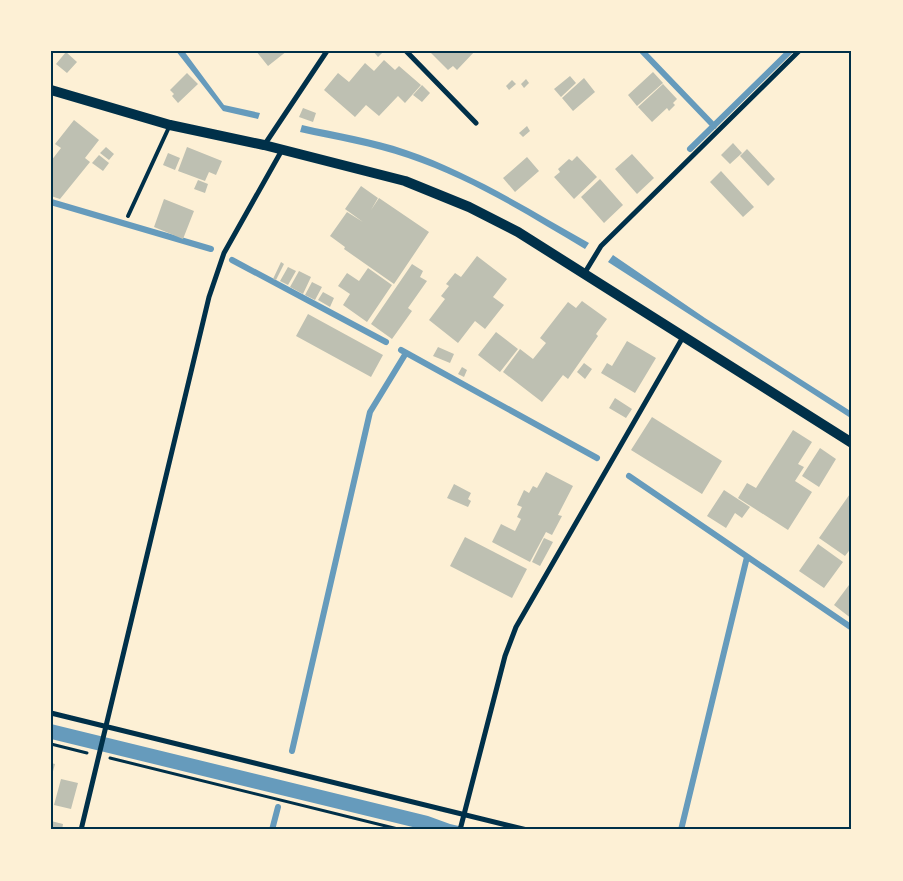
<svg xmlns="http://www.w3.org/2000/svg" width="903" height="881" viewBox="0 0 903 881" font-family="'Sofia Sans Condensed',sans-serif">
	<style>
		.water { fill: #669bbc }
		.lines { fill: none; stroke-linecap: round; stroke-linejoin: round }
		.stream { stroke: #669bbc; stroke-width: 6 }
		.building { fill: #bec0b2 }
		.path { stroke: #003049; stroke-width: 3 }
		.service { stroke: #003049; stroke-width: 4 }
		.minor { stroke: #003049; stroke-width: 5 }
		.secondary { stroke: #003049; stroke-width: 10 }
		.neatline { fill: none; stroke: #003049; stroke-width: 2 }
	</style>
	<rect width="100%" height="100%" fill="#fdf0d5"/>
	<path class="water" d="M176 51H184L224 105 260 113 258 119 223 111Z
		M302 125C336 133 372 138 406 150 470 172 529 209 589 243L585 249C528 215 471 179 408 158 373 146 336 140 300 132Z
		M613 255 705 318 852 412V419L608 262Z
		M51 724 428 816 450 824 476 830H425L51 739Z"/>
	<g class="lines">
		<path class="stream" d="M642 51 714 126
			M690 149 790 51
			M51 202 211 249
			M232 260 386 342
			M401 350 597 458
			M629 476 852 628
			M292 751 370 412 406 353
			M272 830 278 807
			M681 830 747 557"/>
	</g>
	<path class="building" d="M256 51H287L268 66Z
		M373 51H384L378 57Z
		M433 51H475L457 70 453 66 448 70 431 53Z
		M66 52 77 62 67 73 56 64Z
		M384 60 395 70 399 66 421 85 405 103 398 96 379 116 366 105 355 117 324 90 338 73 349 82 365 63 374 71Z
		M653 72 663 83 637 106 628 95Z
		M187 73 198 84 178 103 172 96 174 94 170 90Z
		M570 76 576 83 561 97 554 89Z
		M584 78 595 92 573 111 562 98Z
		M526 79 529 83 524 88 521 84Z
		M512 80 516 84 509 90 506 86Z
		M663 84 677 99 673 103 675 105 669 111 667 108 652 122 638 107Z
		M422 85 430 93 422 102 413 95Z
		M303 108 316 113 313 122 299 117Z
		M74 120 99 140 85 158 90 162 60 199 51 196V161L61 148 55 144Z
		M527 126 530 131 523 137 519 133Z
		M733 143 742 153 730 164 721 155Z
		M106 147 114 154 109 160 100 153Z
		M187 147 222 161 216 175 209 172 205 181 178 171Z
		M747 149 775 179 768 186 740 156Z
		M168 153 180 158 175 170 163 165Z
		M632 154 654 178 637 194 615 169Z
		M99 155 109 163 103 171 92 163Z
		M577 156 597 177 574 199 554 177 560 172 558 169 569 159 572 161Z
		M527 157 539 171 515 192 503 178Z
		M721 171 754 207 743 217 710 182Z
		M600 179 623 205 604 223 581 197Z
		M198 180 208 184 205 193 194 189Z
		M361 186 378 198 371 210 379 198 429 232 394 284 344 249 345 247 330 236 347 212 363 222 345 209Z
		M164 199 194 211 183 239 154 227Z
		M477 256 507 279 493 297 504 305 485 329 475 321 458 343 429 320 445 299 441 296 449 286 446 284 455 273 461 277Z
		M281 262 284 264 276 280 273 279Z
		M412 264 423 271 420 277 427 281 408 308 412 311 392 339 371 324Z
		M288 267 296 271 288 285 280 281Z
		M368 268 392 285 367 322 343 305 350 294 338 286 347 273 359 281Z
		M299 271 311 277 303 294 290 287Z
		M312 282 322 287 315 300 305 295Z
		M323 292 334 298 330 307 318 300Z
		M582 301 607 319 596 334 598 336 568 379 563 375 542 402 503 372 520 349 533 359 546 343 540 338 568 302 576 308Z
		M308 314 383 355 371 377 296 336Z
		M496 332 518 349 500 372 478 355Z
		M627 341 656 358 635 393 601 373 607 363 612 366Z
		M438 347 454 354 450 363 433 356Z
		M584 363 592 369 585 379 577 372Z
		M462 367 467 370 464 377 458 374Z
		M615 398 632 409 626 418 609 408Z
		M652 417 722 461 702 494 631 450Z
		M793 430 812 442 798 464 804 467 795 481 812 492 788 530 738 498 747 483 756 488Z
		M820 448 836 459 819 487 802 476Z
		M546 472 573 486 558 515 562 516 552 535 546 532 530 562 492 542 501 524 515 531 521 519 517 517 522 507 517 505 524 490 529 493 533 486 537 488Z
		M454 484 471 493 468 499 471 501 468 507 447 498Z
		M724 490 750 507 742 518 735 513 726 528 707 516Z
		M852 491V547L845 556 819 538Z
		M465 537 527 569 512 598 450 566Z
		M544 538 553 542 540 566 532 562Z
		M818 544 843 562 824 588 799 571Z
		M849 585 852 587V619L834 605Z
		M51 763 55 764 52 775H51Z
		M61 779 78 783 71 809 54 805Z
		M51 821 63 824 62 830H51Z"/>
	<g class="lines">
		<path class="path" d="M51 744 87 753
			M110 758 402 830"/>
		<path class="service" d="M128 216 170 125"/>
		<path class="minor" d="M406 51 476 123
			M265 144 327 51
			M584 274 601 246 799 51
			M51 713 527 830
			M81 830 209 297 224 253 282 150
			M460 830 505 656 516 627 683 337"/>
		<path class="secondary" d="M51 90 170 125 264 145 405 181 469 207 518 232 852 443"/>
	</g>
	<rect width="903" height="881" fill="none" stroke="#fdf0d5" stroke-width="105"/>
	<rect x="52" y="52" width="798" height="776" class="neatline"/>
</svg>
